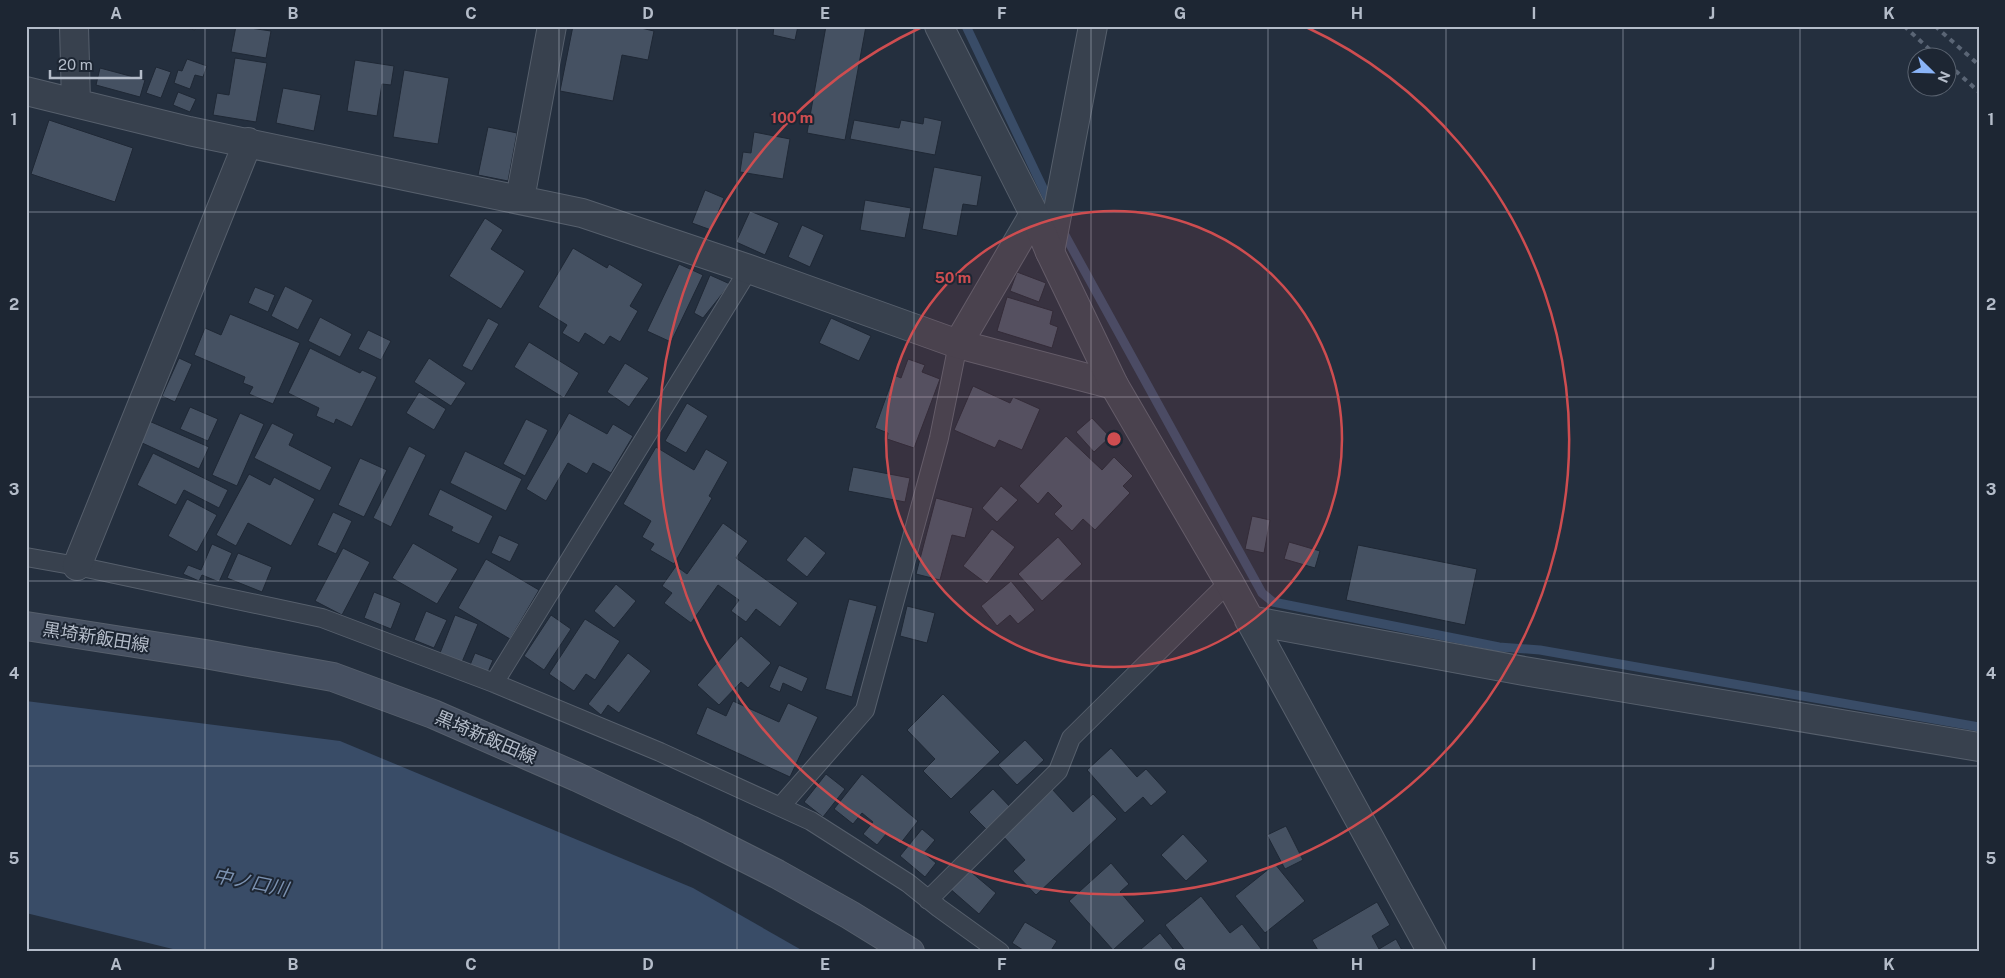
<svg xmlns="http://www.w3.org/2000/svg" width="2005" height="978" viewBox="0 0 2005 978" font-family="'Public Sans','Noto Sans JP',sans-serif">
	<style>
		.water { fill: #394c67 }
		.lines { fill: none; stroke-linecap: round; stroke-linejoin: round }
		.stream { stroke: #394c67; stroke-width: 9 }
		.building { fill: #455162; stroke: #1f2835 }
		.service-casing { stroke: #565f6c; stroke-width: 20 }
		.minor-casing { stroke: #565f6c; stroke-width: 30 }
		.tertiary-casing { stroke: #565f6c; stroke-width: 30 }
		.secondary-casing { stroke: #565f6c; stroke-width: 30 }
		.service { stroke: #38414e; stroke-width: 18 }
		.minor { stroke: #38414e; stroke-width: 28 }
		.tertiary { stroke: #38414e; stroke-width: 28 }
		.secondary { stroke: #465061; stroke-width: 28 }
		.rail { stroke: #5a6575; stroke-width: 4; stroke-dasharray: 5 5; stroke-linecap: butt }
		.grid { fill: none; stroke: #b4bcc9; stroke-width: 1; stroke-opacity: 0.55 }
		.ring { fill: none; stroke: #ce4d50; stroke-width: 2.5 }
		.labels { text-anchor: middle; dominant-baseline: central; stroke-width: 4; stroke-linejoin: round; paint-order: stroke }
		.street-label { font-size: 18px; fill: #b4bcc9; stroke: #1d2633 }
		.water-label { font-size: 19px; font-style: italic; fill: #7c92b1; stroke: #1d2633 }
		.centre { fill: #ce4d50; stroke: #1d2633; stroke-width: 2.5 }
		.ring-label { font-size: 15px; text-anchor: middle; font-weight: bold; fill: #ce4d50; stroke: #1d2633; stroke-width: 4; stroke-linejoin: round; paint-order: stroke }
		.neatline { fill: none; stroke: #b4bcc9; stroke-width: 2 }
		.grid-label { font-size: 16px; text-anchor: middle; font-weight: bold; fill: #b4bcc9 }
	</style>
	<rect width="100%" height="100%" fill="#242f3e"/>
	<path class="water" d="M26 701 340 741 693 888 805 952H185L26 913Z"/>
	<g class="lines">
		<path class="stream" d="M966 26 1052 207
			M1061 228 1262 593 1273 602 1499 647 1540 650 1979 727"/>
	</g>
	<path class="building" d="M176 26H195V30Z
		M236 26 271 31 266 58 231 52Z
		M573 26H632L654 31 648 60 622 55 613 101 560 91Z
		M774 26H798L795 40 773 35Z
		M826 26H866L845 140 807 133Z
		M235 58 267 63 256 122 213 115 217 93 229 95Z
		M187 59 207 66 203 77 195 75 190 89 174 83 178 70 182 71Z
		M355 60 394 66 391 85 382 84 377 116 347 111Z
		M156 67 171 72 161 98 146 93Z
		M100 68 145 80 140 97 96 85Z
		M404 70 449 78 438 144 393 137Z
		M283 88 321 95 314 131 276 123Z
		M178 92 196 99 190 112 173 105Z
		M924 117 942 121 935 155 850 139 854 120 899 128 901 120 923 124Z
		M49 120 133 148 115 202 31 174Z
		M488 127 517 133 508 181 478 175Z
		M754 132 790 139 783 179 740 172 743 152 751 153Z
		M934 167 982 176 977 206 963 204 957 236 922 229Z
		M705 190 724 198 711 230 692 223Z
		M865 200 911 208 905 238 860 230Z
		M750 211 779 223 765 255 736 242Z
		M485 218 503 230 491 249 525 271 501 309 449 276Z
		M802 225 824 235 810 267 788 257Z
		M573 248 607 268 609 264 643 284 630 306 638 311 620 342 610 336 604 345 585 333 579 343 562 333 567 325 538 307Z
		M679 264 703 275 671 342 647 331Z
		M1017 272 1046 283 1039 302 1010 291Z
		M710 275 730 284 703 318 694 313Z
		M285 286 313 300 298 330 271 316Z
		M255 287 275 295 268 312 248 303Z
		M1007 297 1053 311 1050 324 1058 327 1052 348 997 331Z
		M230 314 300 343 273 404 249 394 253 387 243 383 245 377 194 355 205 328 221 335Z
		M320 317 352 334 340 357 308 341Z
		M488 318 499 324 472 371 462 366Z
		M831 318 871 336 859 361 819 343Z
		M368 330 391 341 381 360 358 349Z
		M529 342 579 373 564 398 514 367Z
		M310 348 360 373 362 370 377 377 352 427 336 419 334 424 316 416 319 408 288 393Z
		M179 358 192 364 175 402 162 396Z
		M429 358 466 383 451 406 414 382Z
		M908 359 925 365 922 372 940 379 914 448 887 439 888 433 875 428 894 375 901 378Z
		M625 363 649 378 629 407 607 392Z
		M973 386 1010 403 1013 397 1040 409 1022 450 999 440 995 448 954 430Z
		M419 392 446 409 434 430 406 413Z
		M687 403 708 416 686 453 665 441Z
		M190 407 218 419 208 441 180 429Z
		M240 413 264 424 237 486 212 475Z
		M569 413 607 434 613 424 633 436 611 473 593 463 587 474 568 463 546 501 526 489Z
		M1092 418 1110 437 1094 452 1076 432Z
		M526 419 548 430 525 476 503 464Z
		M149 421 209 447 199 469 140 442Z
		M272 423 294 434 289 445 332 467 320 491 254 458Z
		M1066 436 1102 470 1114 457 1133 476 1123 486 1130 493 1095 530 1083 519 1072 531 1054 514 1062 506 1048 492 1038 504 1019 486Z
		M409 446 426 455 391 527 373 518Z
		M656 447 694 470 706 449 728 462 709 496 712 498 674 564 650 550 654 544 642 537 651 521 623 504Z
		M465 451 522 479 506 511 450 483Z
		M153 453 228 490 219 508 184 490 176 505 137 485Z
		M360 458 387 470 364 517 338 505Z
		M853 467 910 478 905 502 848 491Z
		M249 474 270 485 274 477 315 499 291 546 248 523 236 546 216 535Z
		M1001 486 1018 500 997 522 982 508Z
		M440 489 493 516 479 544 451 531 453 527 428 515Z
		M936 498 973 508 965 538 952 535 940 580 916 574Z
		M187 499 217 515 197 552 168 536Z
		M333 512 352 521 336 554 317 545Z
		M1252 516 1270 520 1264 553 1245 549Z
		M723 523 748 541 736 558 798 603 780 627 756 609 746 622 731 611 739 600 718 585 691 623 664 603 672 593 662 586 676 566 687 574Z
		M992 529 1015 547 987 584 963 566Z
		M499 535 519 544 510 562 491 553Z
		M805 536 826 553 807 577 786 560Z
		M1058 537 1082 564 1042 601 1018 574Z
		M1289 542 1320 551 1315 568 1284 559Z
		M413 543 458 569 437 604 392 578Z
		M212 544 232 553 219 582 202 575 199 581 183 574 188 565 201 570Z
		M1358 545 1477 569 1465 625 1346 600Z
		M343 548 370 562 342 615 315 601Z
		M238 553 272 567 262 592 227 578Z
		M486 559 539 590 510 639 458 608Z
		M1011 581 1035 610 1018 624 1010 615 997 626 981 606Z
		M616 584 636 601 614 628 594 611Z
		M374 592 401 603 391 629 364 618Z
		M849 599 877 606 852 697 825 689Z
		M907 606 935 613 927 643 900 636Z
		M426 611 447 620 434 648 414 640Z
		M455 615 478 624 462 662 440 653Z
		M551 615 571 629 544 670 524 656Z
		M585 619 620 641 595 680 586 674 574 691 549 674Z
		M741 636 771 663 748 688 741 682 719 705 697 685Z
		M475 653 493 660 488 672 470 665Z
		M628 653 651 671 619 713 608 705 601 715 588 704Z
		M779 665 808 678 802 692 783 683 780 692 769 687Z
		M943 694 1000 752 951 799 923 771 935 759 907 730Z
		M733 701 779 722 788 703 818 717 790 777 696 734 707 707 726 716Z
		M1025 740 1044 760 1017 785 998 765Z
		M1111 748 1137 777 1146 769 1167 792 1151 806 1143 797 1125 813 1087 770Z
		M826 774 845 789 823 817 804 802Z
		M862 774 918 821 900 844 887 833 877 845 863 834 873 822 862 813 853 824 834 809Z
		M993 789 1013 810 989 832 969 812Z
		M1052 789 1073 812 1093 794 1117 819 1036 895 1013 871 1025 860 1002 835Z
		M1286 826 1303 860 1285 869 1267 835Z
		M922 829 935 840 924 853 936 863 925 877 900 856Z
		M1183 834 1208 861 1186 881 1161 855Z
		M1111 863 1129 884 1120 892 1145 921 1113 950 1069 901Z
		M1275 864 1305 901 1265 933 1235 896Z
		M965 867 996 893 979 914 948 887Z
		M1201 896 1230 933 1242 924 1262 950 1186 952 1165 925Z
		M1377 902 1390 925 1372 936 1379 949 1396 939 1403 952H1319L1312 940Z
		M1025 922 1057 941 1050 952H1026L1012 943Z
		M1160 933 1173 949 1170 952H1143L1141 949Z"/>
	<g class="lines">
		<defs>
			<path id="service" d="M26 557 77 566 322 618 494 683 660 752 811 821 908 883 939 908 1000 952
				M494 683 749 269
				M780 807 865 710 939 438 958 344
				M928 900 1058 771 1071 738 1229 582"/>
			<path id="minor" d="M74 26 76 103
				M26 91 189 131 582 213 749 269 958 344 1114 385
				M520 199 552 26
				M1050 252 1093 26
				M958 344 1034 214
				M77 566 248 142"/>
			<path id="tertiary" d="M939 26 1034 214 1050 252 1114 385 1229 582 1432 952
				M1249 620 1524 671 1979 747"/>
			<path id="secondary" d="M26 626 205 654 333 677 433 714 577 777 690 830 777 874 850 915 910 952"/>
		</defs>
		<use href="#service" class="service-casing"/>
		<use href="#minor" class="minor-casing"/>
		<use href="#tertiary" class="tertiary-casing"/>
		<use href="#secondary" class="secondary-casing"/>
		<use href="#service" class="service"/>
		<use href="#minor" class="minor"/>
		<use href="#tertiary" class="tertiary"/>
		<use href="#secondary" class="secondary"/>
		<path class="rail" d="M1904 26 1939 58
			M1935 26 1979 65
			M1948 64 1979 92"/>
	</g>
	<path class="grid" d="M205 26V952M382 26V952M559 26V952M737 26V952M914 26V952M1091 26V952M1268 26V952M1446 26V952M1623 26V952M1800 26V952M26 212H1979M26 397H1979M26 581H1979M26 766H1979"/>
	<circle cx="1114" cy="439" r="228" fill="#ce4d50" fill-opacity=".12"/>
	<g class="ring">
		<circle cx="1114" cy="439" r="228"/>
		<path d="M1306 27A455 455 0 1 1 922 27"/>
	</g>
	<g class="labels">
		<g class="street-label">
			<text transform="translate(96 637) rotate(9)">黒埼新飯田線</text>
			<text transform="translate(486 737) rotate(23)">黒埼新飯田線</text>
		</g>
		<g class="water-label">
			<text transform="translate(251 882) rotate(11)">中ノ口川</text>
		</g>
	</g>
	<circle cx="1114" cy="439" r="8" class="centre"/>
	<g class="ring-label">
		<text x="792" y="123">100 m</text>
		<text x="953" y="283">50 m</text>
	</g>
	<rect width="2005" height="978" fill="none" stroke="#1d2633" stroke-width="55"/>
	<g transform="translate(1932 72) rotate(113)"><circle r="24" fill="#1d2633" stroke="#59626f"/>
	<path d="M0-4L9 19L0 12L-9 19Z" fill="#8ab4f8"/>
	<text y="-8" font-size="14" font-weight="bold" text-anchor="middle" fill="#b4bcc9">N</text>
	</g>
	<path d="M50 70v8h91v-8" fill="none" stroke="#b4bcc9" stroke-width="2.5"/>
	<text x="58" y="70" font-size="15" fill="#b4bcc9" stroke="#1d2633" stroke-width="4" paint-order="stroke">20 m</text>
	<rect x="28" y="28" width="1950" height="922" class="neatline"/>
	<g class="grid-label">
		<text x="116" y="19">A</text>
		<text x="293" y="19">B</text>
		<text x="471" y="19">C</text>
		<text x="648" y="19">D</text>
		<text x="825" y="19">E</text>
		<text x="1002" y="19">F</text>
		<text x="1180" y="19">G</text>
		<text x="1357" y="19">H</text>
		<text x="1534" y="19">I</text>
		<text x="1712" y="19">J</text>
		<text x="1889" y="19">K</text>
		<text x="14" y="125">1</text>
		<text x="1991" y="125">1</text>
		<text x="14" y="310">2</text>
		<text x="1991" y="310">2</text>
		<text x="14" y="495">3</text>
		<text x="1991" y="495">3</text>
		<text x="14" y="679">4</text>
		<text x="1991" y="679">4</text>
		<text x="14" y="864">5</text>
		<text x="1991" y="864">5</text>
		<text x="116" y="970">A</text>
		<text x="293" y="970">B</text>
		<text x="471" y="970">C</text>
		<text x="648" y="970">D</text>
		<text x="825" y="970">E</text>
		<text x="1002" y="970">F</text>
		<text x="1180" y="970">G</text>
		<text x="1357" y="970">H</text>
		<text x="1534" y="970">I</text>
		<text x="1712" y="970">J</text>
		<text x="1889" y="970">K</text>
	</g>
</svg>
